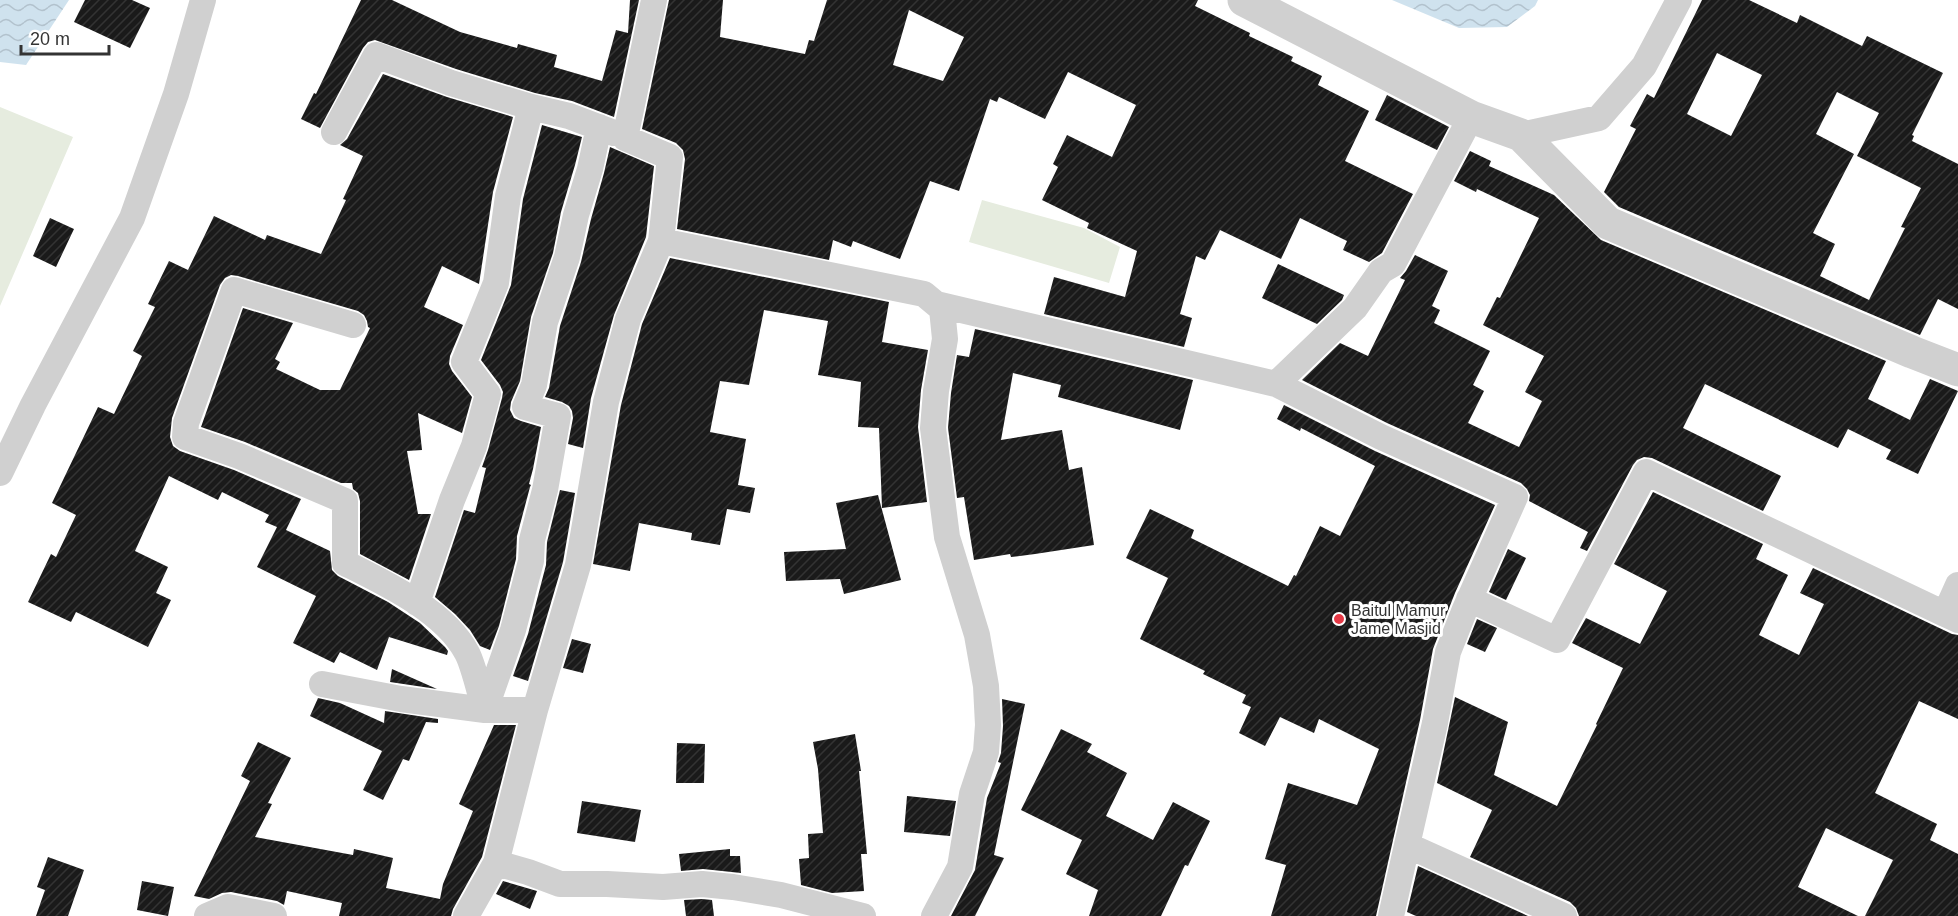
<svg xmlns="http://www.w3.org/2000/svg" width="1958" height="916" viewBox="0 0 1958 916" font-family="Helvetica,sans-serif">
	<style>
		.green { fill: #e6ecdf }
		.water { fill: url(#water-waves) }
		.building { fill: url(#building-hatch); fill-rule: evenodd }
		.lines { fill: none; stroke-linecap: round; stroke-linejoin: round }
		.minor { stroke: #d0d0d0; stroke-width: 26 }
		.tertiary { stroke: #d0d0d0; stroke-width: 33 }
		.poi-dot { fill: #e63946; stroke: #fff; stroke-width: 2 }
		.labels { text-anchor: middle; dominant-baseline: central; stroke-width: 6; stroke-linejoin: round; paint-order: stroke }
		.poi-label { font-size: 16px; fill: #333; stroke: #fff; text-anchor: start }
	</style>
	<defs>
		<pattern id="water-waves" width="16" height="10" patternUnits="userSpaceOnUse" patternTransform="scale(1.5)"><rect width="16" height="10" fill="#cfe2ee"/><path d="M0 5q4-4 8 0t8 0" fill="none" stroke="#b2c2cd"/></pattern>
		<pattern id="building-hatch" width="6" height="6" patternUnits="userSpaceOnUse" patternTransform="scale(1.5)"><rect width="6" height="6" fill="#1a1a1a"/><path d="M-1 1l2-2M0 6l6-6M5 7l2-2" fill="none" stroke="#333"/></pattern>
	</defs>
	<rect width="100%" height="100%" fill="#fff"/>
	<path class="green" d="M0 107 73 137 0 306Z
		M982 200 1084 228 1120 247 1109 283 969 242Z"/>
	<path class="water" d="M0 0H69L26 65 0 62Z
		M1392 0H1538L1535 6 1507 27 1459 28Z"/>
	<path class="building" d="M85 0H132L150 8 130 48 74 22Z
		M361 0H392L460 32 517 48 518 44 557 55 554 67 602 81 616 30 628 33 630 0H639L614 117 572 101 535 93 456 69 375 40 368 42 363 48 320 128 301 119 314 93 316 94Z
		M669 0H723L720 37 805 54 809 40 814 41 827 0H1198L1195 6 1250 33 1249 36 1293 57 1291 61 1322 76 1318 85 1369 111 1345 161 1413 194 1382 253 1369 262 1343 250 1347 241 1300 218 1281 259 1220 230 1205 260 1196 256 1180 314 1192 318 1184 347 1044 314 1054 277 1125 297 1137 251 1087 228 1089 223 1042 200 1058 167 1053 164 1067 135 1112 157 1136 105 1068 72 1045 119 999 97 997 102 990 99 959 191 930 181 900 259 853 241 851 247 833 240 829 260 677 229 685 159 683 150 676 143 642 129ZM909 10 964 37 943 81 893 65Z
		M1702 0H1749L1797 23 1800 15 1862 46 1867 36 1943 73 1912 135 1914 136 1912 141 1958 164V309L1938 299 1920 335 1619 207 1604 192 1636 129 1630 126 1647 94 1654 98ZM1717 53 1762 75 1731 136 1687 114ZM1837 92 1879 113 1857 156 1921 188 1901 227 1905 228 1869 300 1820 276 1835 244 1813 233 1854 154 1816 134Z
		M383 74 447 97 513 117 493 192 479 284 442 266 424 307 463 325 450 356 449 364 452 371 472 397 462 433 418 413 422 450 407 451 418 514H431L409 580 360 554V501L358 493 353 489 352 483H341L245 442 201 427 243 308 293 323 275 359 280 362 276 369 320 390H340L370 328 368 327 367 321 364 315 358 311 238 276 231 275 225 278 220 285 172 418 170 437 173 446 180 451 234 470 301 499 286 530 330 551 332 570 338 576 388 602 420 623 445 647 448 651 447 655 389 637 377 670 340 652 334 663 293 643 316 596 257 567 277 527 265 522 269 515 222 492 218 500 169 476 135 551 168 567 156 593 171 600 148 647 76 612 71 622 28 602 51 554 56 557 76 515 52 503 98 407 114 414 142 356 133 351 155 307 148 304 169 261 188 270 214 216 265 240 267 235 321 254 346 200 343 199 363 156 340 145 347 139Z
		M1387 95 1449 127 1437 150 1375 120Z
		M542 125 582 137 575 165 561 212 553 253 531 317 520 381 511 402 510 410 514 418 521 421 541 427 533 469 529 484 531 485 530 487 517 536 516 559 499 626 490 650 480 646 470 630 455 614 435 597 464 510 475 513 486 468 482 467 488 450 502 398 503 392 500 385 481 360 511 285 523 199Z
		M610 147 654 166 646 237 614 315 591 398 583 448 568 444 573 418 572 411 569 406 562 402 545 397 549 388 560 326 581 262 591 219 604 173Z
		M1470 151 1491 161 1489 166 1554 195 1601 240 1886 361 1868 399 1910 420 1930 379 1958 391 1918 474 1886 459 1891 450 1848 429 1838 448 1705 384 1683 428 1781 476 1763 511 1652 458 1644 457 1637 460 1633 465 1587 551 1580 548 1588 532 1529 501 1530 495 1527 489 1521 483 1387 423 1302 380 1340 343 1368 356 1405 280 1400 278 1406 271 1415 255 1448 271 1432 306 1440 310 1434 323 1490 351 1473 385 1484 391 1468 423 1519 447 1542 401 1525 392 1544 356 1483 325 1497 297 1500 298 1539 218 1477 189 1476 192 1454 181Z
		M50 218 74 229 56 267 33 256Z
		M670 258 889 302 882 342 928 350 921 390 918 427 927 502 882 508 879 428 858 427 861 382 818 375 828 321 764 310 749 385 720 381 710 432 746 439 738 485 755 488 750 513 727 509 720 545 691 540 692 533 639 523 630 571 593 564 621 405 642 324Z
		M1278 264 1344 295 1342 300 1317 324 1262 298Z
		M975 329 1193 380 1180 430 1058 397 1061 385 1013 373 1001 440 1062 430 1069 470 1082 467 1094 545 1035 554 1011 557 1010 554 974 560 964 497 957 498 948 428 951 393 957 355 969 357Z
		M1284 405 1375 451 1495 505 1455 593 1433 649 1420 720 1376 916H1271L1286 865 1265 859 1288 783 1357 805 1379 749 1319 719 1314 733 1280 717 1265 746 1239 733 1251 707 1242 703 1246 695 1203 674 1205 671 1140 639 1168 578 1126 558 1150 509 1194 530 1191 538 1288 586 1294 575 1296 576 1320 526 1340 536 1375 466 1301 428 1300 431 1277 419Z
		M560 490 575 493 563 562 528 681 513 676 528 634 546 565 547 542Z
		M1653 492 1763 544 1756 559 1788 575 1759 635 1799 655 1824 604 1800 593 1813 568 1952 634 1958 635V719L1919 701 1875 793 1937 824 1930 840 1958 854V916H1865L1893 860 1826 828 1798 887 1858 916H1579L1576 908 1570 902 1470 857 1492 810 1437 783 1455 697 1508 722 1494 775 1557 806 1597 725 1596 724 1623 668 1572 643 1586 618 1640 644 1667 591 1614 564Z
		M878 495 901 580 844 594 840 579 786 581 784 552 846 549 836 503Z
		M1508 549 1526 558 1506 600 1489 592Z
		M1477 619 1497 628 1485 652 1467 644Z
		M572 639 591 644 583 673 563 668Z
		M392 669 437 689 390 682Z
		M318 698 340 703 384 723 385 711 438 719V723L426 722 409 761 403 759 383 800 363 790 382 751 310 716Z
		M1002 699 1025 704 994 855 1004 858 975 916H951L975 870 987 798 1001 763 998 762 1001 753 1003 726Z
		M494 725H516L482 857 453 909 451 916H339L342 903 287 891 284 905 277 901 231 892 222 893 209 899 194 896 250 781 241 776 258 742 291 758 268 803 272 804 255 837 353 855 354 849 393 858 386 888 440 899 443 884 473 811 459 804Z
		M1061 729 1092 744 1087 752 1127 773 1106 816 1153 840 1173 802 1210 821 1188 866 1185 865 1161 916H1089L1098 890 1066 874 1082 840 1021 810Z
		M855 734 861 771H859L867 854H861L864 891 832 893 801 885 799 859 809 858 808 834 823 833 818 769 813 742Z
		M677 743 705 744 704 783H676Z
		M907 796 956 801 950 836 904 832Z
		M582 801 641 810 635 842 577 833Z
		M730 849V856H740L741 873 703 869 681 871 679 854Z
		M48 857 84 870 68 916H36L45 890 37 887Z
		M1418 866 1528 916H1416L1407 912Z
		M142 881 174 887 168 916 137 910Z
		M503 881 537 891 530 909 496 894Z
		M702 899 712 900 714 916H686L684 900Z"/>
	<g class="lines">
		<path class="minor" d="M1471 117 1393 264 1381 271 1355 308 1276 384 1381 437 1515 497 1465 609 1448 652 1435 723 1407 845 1564 916
			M334 132 376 55 451 83 531 107 569 116 614 133
			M1521 135 1599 118 1644 66 1679 0
			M661 241 924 294 942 309 945 339 936 391 933 428 947 537 977 635 986 686 988 725 986 752 972 794 960 867 934 916
			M936 304 1276 384
			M353 325 234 290 186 423 185 437 239 456 345 501V563C385 583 445 611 467 653 474 666 480 695 485 710L513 630 531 561 532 540 545 490 558 416 525 407 534 385 545 322 567 257 576 215 590 169 599 127
			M0 473 33 405 132 218 176 94 203 0
			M1958 585 1945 614 1958 620
			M1469 599 1557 640 1646 472 1945 614
			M417 603 452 500 474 446 488 394 464 362 496 283 508 196 531 107
			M322 684 401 699 485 710H535
			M496 863 528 872 560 884H607L663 887 702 884 733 887 781 895 863 916
			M207 916 228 907 274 916
			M466 916 496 863 535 710 578 565 606 402 628 319 661 241 670 157 625 138 654 0
			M1391 916 1407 845"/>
		<path class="tertiary" d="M1244 0 1471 117 1521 135 1608 223 1912 352 1958 370"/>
	</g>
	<circle class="poi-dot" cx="1339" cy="619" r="6"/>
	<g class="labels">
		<g class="poi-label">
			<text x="1351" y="610">Baitul Mamur<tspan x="1351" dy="18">Jame Masjid</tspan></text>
		</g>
	</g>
	<path d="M21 45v9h88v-9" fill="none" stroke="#333333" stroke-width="3"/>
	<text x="30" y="45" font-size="18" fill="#333333" stroke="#ffffff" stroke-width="4.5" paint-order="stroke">20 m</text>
</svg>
